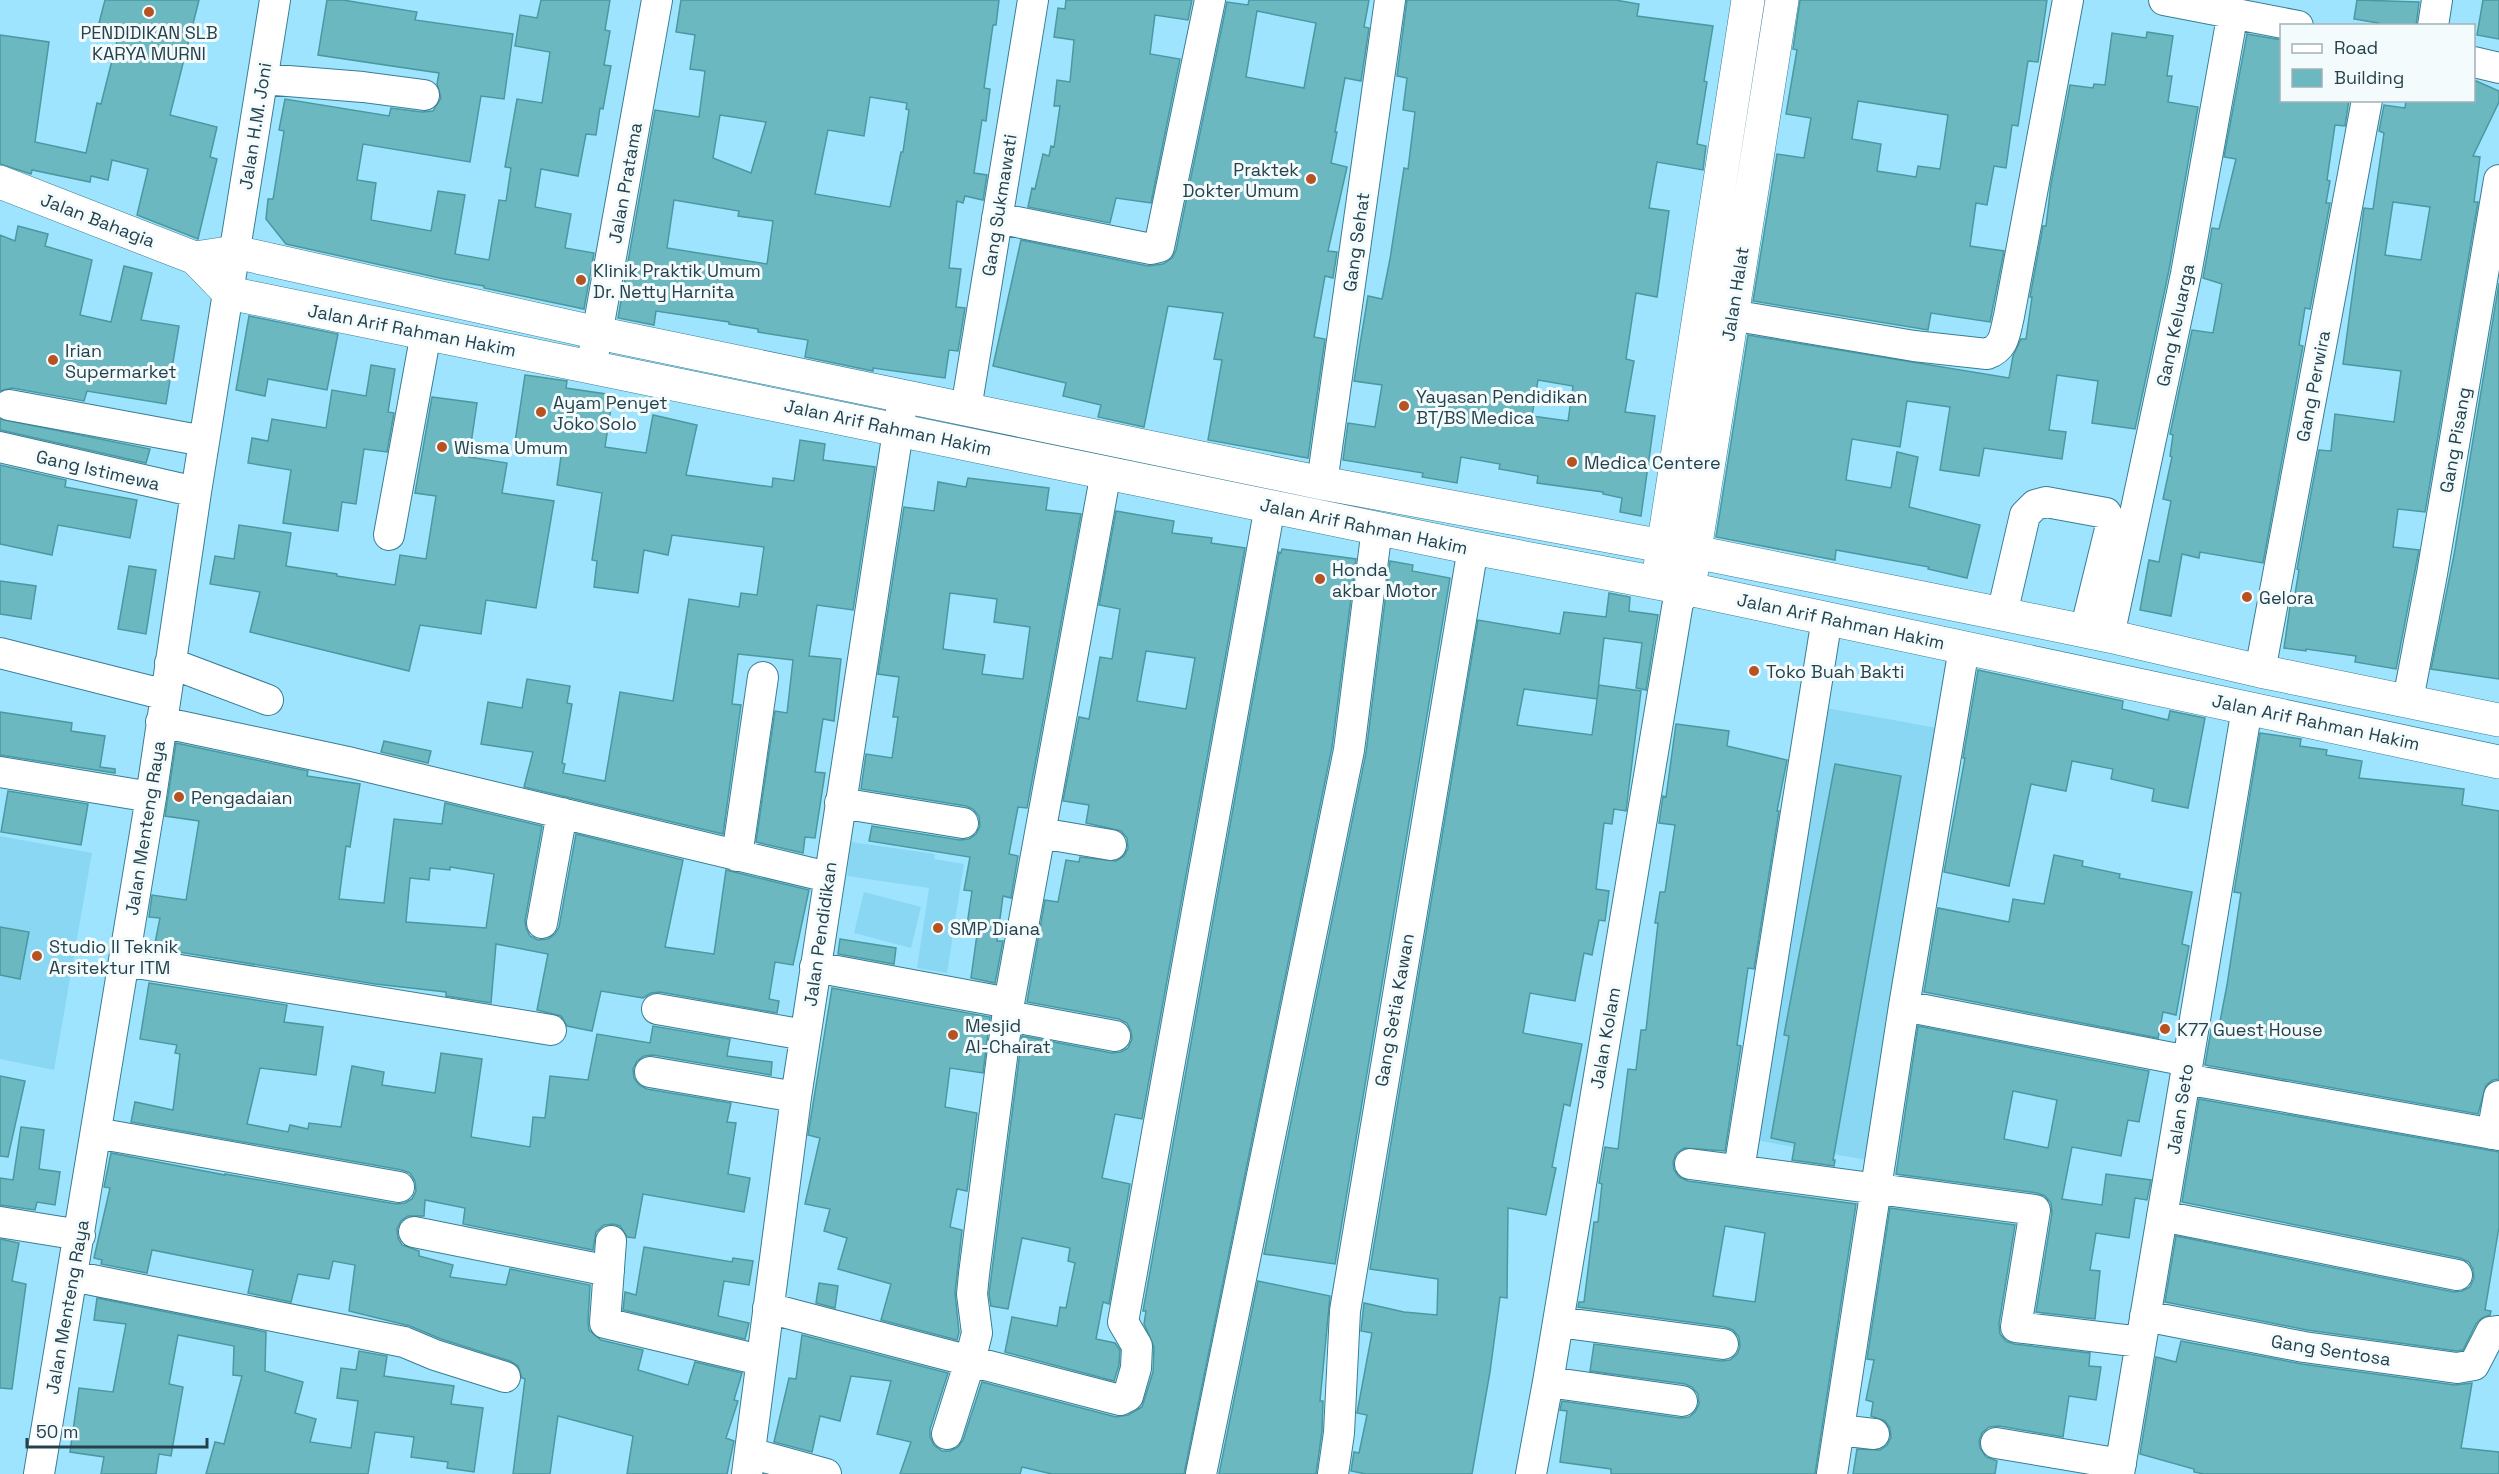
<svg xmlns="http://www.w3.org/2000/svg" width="2499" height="1474" viewBox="0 0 2499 1474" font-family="'Space Grotesk',sans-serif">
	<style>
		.built { fill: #8ad7f3 }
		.building { fill: #6bb8c0; stroke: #4a98a0; stroke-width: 1.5; fill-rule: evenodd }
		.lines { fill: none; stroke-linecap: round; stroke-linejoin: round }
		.minor-casing { stroke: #387d94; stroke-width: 32 }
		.major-casing { stroke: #387d94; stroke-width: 34 }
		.minor { stroke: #fff; stroke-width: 30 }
		.major { stroke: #fff; stroke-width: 33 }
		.poi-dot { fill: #b75222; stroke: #f4fbfd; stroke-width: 2 }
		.labels { text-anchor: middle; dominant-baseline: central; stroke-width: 6; stroke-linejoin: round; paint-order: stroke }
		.poi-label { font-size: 18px; fill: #25424c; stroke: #f4fbfd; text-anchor: start }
		.street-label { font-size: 18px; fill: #25424c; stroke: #f4fbfd }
	</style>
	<rect width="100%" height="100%" fill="#9fe4fe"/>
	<path class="built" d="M1826 708 1943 729 1867 1160 1749 1139Z
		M0 836 92 853 54 1070 0 1059Z
		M851 842 935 854 934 859 964 864 947 973 917 968 929 888 847 876Z
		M864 892 921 907 911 948 854 933Z"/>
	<path class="building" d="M105 0H199L170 115 217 127 210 157 217 159 198 239 137 215 148 169 112 160 108 180 91 176 90 182 32 170 31 174 0 164V35L49 42 35 142 86 153 97 103 101 104 120 29 99 23Z
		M327 0H343L417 12 415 20 513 34 504 99 481 96 470 162 363 144 357 180 376 183 371 220 431 231 438 191 465 195 455 254 489 260 499 200 506 201 511 168 505 167 517 99 542 103 550 52 515 46 520 15 537 18 541 0H610L605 30 610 31 604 65 611 66 603 109 600 108 596 135 586 134 578 176 541 169 535 207 571 214 565 248 594 253 584 309 484 288V286L444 279 286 244 266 219 268 199H273L284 131 279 130 285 99 389 116 391 108 422 112 433 111 441 98 437 84 439 73 318 55Z
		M681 0H999L996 25H993L984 88 990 89 986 121 982 120 974 173 987 175 983 200 965 196 963 203 957 201 949 268 961 269 956 307 965 308 958 351 949 350 945 378 873 368V371L805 357 808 340 758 332V329L729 324V322L656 311 654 325 618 318 655 110 699 117 705 71 690 69 695 35 676 32ZM870 97 907 103 906 109 909 110 903 152H901L890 207 815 194 828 130 864 136ZM720 115 766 122 751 173 713 158ZM674 200 739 211 738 216 773 221 767 264 667 248Z
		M1066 0H1192L1188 20 1155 15 1150 54 1180 59 1151 203 1116 198 1110 223 1028 207 1032 188 1035 189 1043 154 1049 156 1051 146 1054 147 1060 106H1054L1057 80 1070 82 1074 40 1054 37 1058 8 1065 9Z
		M1249 0H1369L1364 27 1369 28 1361 81 1345 78 1335 132H1337L1331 163 1347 167 1328 251 1337 252 1333 278 1325 276 1314 337 1325 339 1308 458 1208 440 1222 360 1214 359 1223 313 1168 306 1144 427 1098 417 1101 405 1063 396 1066 383 993 366 1021 240 1148 266 1163 264 1172 258 1176 250 1227 2 1248 5ZM1257 11 1316 23 1304 88 1246 77Z
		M1407 0H1615L1639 4 1637 16 1713 26 1704 81 1707 82 1697 144 1706 146 1703 170 1657 162 1649 208 1669 211 1657 297 1636 293 1626 359 1634 361 1625 412 1655 416 1641 516 1620 512 1622 498 1603 494V492L1537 483 1538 476 1499 469 1500 464 1461 457 1457 483 1422 477 1423 473 1343 460 1348 423 1375 427 1382 385 1354 381 1368 296 1382 299 1390 259 1404 168 1408 169 1415 112 1403 110 1407 78 1397 76ZM1538 380 1573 386 1568 421 1532 416Z
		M1800 0H2047L2038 62 2028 61 2018 126 2012 125 2006 168 1994 166 1987 205 1976 203 1970 246 2004 251 1990 322 1931 313 1928 330 1753 301 1777 154 1804 158 1811 118 1786 114 1797 50 1793 49ZM1858 101 1948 115 1940 169 1918 166 1916 177 1877 171 1881 144 1852 139Z
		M2357 0 2419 2 2416 26H2378V23L2354 19Z
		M2483 0H2499V39L2477 35Z
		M2147 32 2173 36 2167 76H2172L2168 102 2198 107 2169 270 2135 429 2092 423 2098 381 2057 375 2049 430 2066 432 2062 459 1984 448 1979 476 1940 470 1950 407 1907 401 1900 447 1852 439 1846 480 1891 488 1897 452 1918 457 1909 507 1980 525 1967 578 1928 569 1929 567 1836 550 1835 560 1716 537 1748 335 2009 378 2013 356 2021 339H2026L2032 297H2030L2043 226H2046L2051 184 2070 85 2093 88 2094 84 2105 85 2112 33 2146 38Z
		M2247 34 2282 40V100H2349L2345 126 2335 125 2327 180 2330 181 2326 203H2330L2310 309 2305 308 2299 345 2303 346 2263 563 2200 552 2199 558 2182 554 2171 616 2140 610 2149 560 2159 562 2171 501 2163 499 2172 457 2170 456 2173 435 2170 434 2192 330 2213 333 2222 284 2203 278 2212 228 2219 229 2236 159 2224 157Z
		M2474 80 2499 91V102L2473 156 2480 157 2474 202H2478L2425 512 2398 509 2393 547 2419 550 2396 669 2355 662 2356 656 2306 649V651L2284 648 2290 606H2293L2299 570 2297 569 2319 450 2331 451 2335 414 2394 422 2401 371 2343 364 2364 208 2373 209 2384 133 2379 131 2384 105 2405 108 2406 100H2474ZM2393 202 2430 207 2421 260 2385 255Z
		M18 226 48 234 45 246 92 260 80 315 111 322 124 266 152 273 141 320 179 326 166 404 87 391 84 401 12 388 0 391V235L15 241Z
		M2499 283V679L2431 669 2454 555Z
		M249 316 338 334 327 390 268 379 265 396 236 390Z
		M371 365 395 369 388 412 394 413 387 452 364 449 356 504 342 502 338 531 283 523 291 470 248 463 252 438 268 441 272 419 326 428 332 390 366 396Z
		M525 375 567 381 566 388 613 395 605 447 646 453 653 415 697 425 686 475 772 487 773 478 794 481 800 440 825 444 823 460 875 467 853 610 817 605 809 656 841 659 834 721 823 719 815 772 825 773 815 838 805 837 803 853 756 842 775 711 787 713 793 660 738 654 732 704 741 705 723 834 524 787 533 752 481 744 488 702 522 708 527 679 570 686 567 703 572 704 562 763 565 764 563 773 605 781 620 692 673 701 689 599 739 607 741 593 757 595 764 547 672 535 668 555 644 550 638 593 594 587 597 561 592 560 602 493 557 485 562 449 515 442Z
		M432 397 477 403 469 457 507 463 502 493 554 501 536 608 486 600 481 634 420 625 409 671 250 632 260 592 210 584 215 556 234 559 239 525 291 533 286 566 337 574V576L395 585 400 555 426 559 436 496 415 493Z
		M0 419 150 449 146 463 0 430Z
		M0 465 66 480 65 487 137 500 130 538 58 525 52 555 0 544Z
		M968 478 1049 488 1046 510 1081 514 1027 808 1018 807 1009 854 1018 856 1011 898 1003 896 997 941H1003L995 983 971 978 978 927 967 925 972 891 964 890 970 857 869 841 872 826 960 840 969 839 976 834 980 826 979 816 973 809 966 806 861 789 866 754 892 758 898 717H893L899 677 878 674 904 507 934 511 938 482 966 487ZM950 593 997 599 994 622 1030 627 1023 679 982 674 985 655 943 649Z
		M1116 511 1174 521 1172 533 1212 538 1211 543 1245 548 1142 1119 1115 1114 1102 1178 1130 1184 1109 1304 1103 1302 1096 1339 1115 1343 1120 1350 1119 1365 1114 1381 1005 1352 1012 1317 1057 1326 1060 1307 1066 1308 1075 1263 1068 1261 1070 1248 1022 1238 1008 1309 991 1306 989 1294 1022 1036 1112 1053 1121 1052 1128 1048 1132 1039 1131 1031 1127 1023 1119 1019 1027 1002 1045 900 1058 902 1066 860 1079 862 1080 857 1116 861 1124 856 1128 848 1127 838 1121 831 1086 823 1089 805 1063 801 1079 717 1089 719 1100 657 1112 659 1120 609 1099 605ZM1146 651 1195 658 1186 709 1137 701Z
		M1282 549 1356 559 1332 747 1184 1474H1052L1022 1467 1020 1474H900L911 1442 877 1434 891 1381 851 1376 840 1421 820 1416 812 1452 774 1442 789 1378 796 1379 802 1335 948 1373 930 1429V1437L934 1445 942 1451H950L958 1447 963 1440 982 1382 1116 1417 1128 1415 1142 1407 1153 1372 1154 1347 1144 1324 1146 1311H1143L1279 552 1281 553Z
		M1390 561 1413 565 1412 571 1450 578 1335 1264 1264 1254 1366 753Z
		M129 566 156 570 146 634 118 629Z
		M0 581 36 586 31 619 0 614Z
		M1609 593 1630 597 1629 611 1658 615 1646 690 1636 688 1642 643 1604 638 1597 699 1524 689 1517 725 1592 735 1599 685 1641 691 1626 811 1614 809 1612 824 1604 823 1596 889 1609 891 1605 921 1599 920 1592 955 1584 953 1575 1001 1530 993 1523 1033 1582 1044 1570 1106 1564 1104 1552 1167 1556 1168 1546 1215 1508 1208 1507 1298 1500 1297 1490 1372 1472 1474H1366L1351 1471 1354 1452 1359 1453 1367 1415 1357 1413 1372 1333 1361 1331 1364 1303 1404 1312 1437 1315 1438 1279 1370 1269 1478 620 1560 634 1564 612 1606 617Z
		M1978 670 2123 701 2122 709 2168 720 2170 711 2205 718 2188 808 2152 801 2154 789 2111 779 2113 769 2072 761 2066 791 2031 784 2009 886 1944 872 1965 758H1963Z
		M0 712 72 723 71 731 105 736 100 767 115 769V773L0 755Z
		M1676 724 1729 731 1727 746 1787 760 1777 811H1779L1754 969 1748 968 1737 1045 1741 1046 1725 1151 1684 1148 1676 1154 1673 1162 1674 1170 1679 1177 1688 1181 1856 1204 1815 1474H1611V1469L1560 1462 1567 1411 1560 1410 1562 1401 1680 1418 1689 1417 1695 1412 1699 1404 1698 1394 1692 1387 1685 1384 1590 1371 1594 1344 1721 1361 1730 1360 1737 1354 1740 1347 1739 1337 1733 1330 1725 1327 1578 1307 1579 1302H1584L1594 1222H1598L1602 1184 1599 1183 1605 1147 1618 1149 1628 1069 1636 1070 1641 1030H1646L1658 923H1655L1660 892H1665L1675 825 1659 823 1663 796 1666 797ZM1725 1226 1765 1233 1755 1302 1713 1296Z
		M2260 733 2301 739 2300 746 2327 750 2326 755 2362 761 2359 778 2464 789 2462 805 2499 811V1079L2493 1080 2486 1085 2478 1114 2205 1065 2211 1030 2218 1032 2227 985 2241 893 2234 892Z
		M384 741 431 751 428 763 381 752Z
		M176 743 308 771 307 776 360 784 350 847 346 846 339 899 384 903 394 819 442 824 445 803 542 826 525 921 526 928 530 936 538 940 548 939 555 934 559 927 576 834 683 860 665 947 714 954 726 870 809 890 793 965 775 962 769 999 779 1001 777 1013 660 992 651 993 643 998 601 991 592 1031 567 1026 561 1016 537 1010 548 954 496 944 491 1003 446 996V992L375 984 154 948 160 918 149 917 152 895 186 900 199 821 165 816ZM450 867 494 874 486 928 406 922 410 878 429 880 430 868 450 870Z
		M1835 764 1901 776 1833 1160H1835L1834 1166 1792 1160 1795 1143 1771 1138 1789 1036 1784 1035Z
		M8 791 88 804 81 845 1 832Z
		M2054 855 2083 861 2082 866 2120 874 2119 878 2192 892 2182 944 2189 946 2176 1015 2163 1012 2158 1038 1924 992 1938 908 2009 922 2013 899 2044 904Z
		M0 927 29 932 20 979 0 975Z
		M840 939 896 948 894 964 838 954Z
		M149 983 287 1005 284 1022 323 1027 316 1075 260 1068 247 1124 288 1132 290 1125 308 1129 309 1123 341 1127 352 1066 384 1072 382 1085 435 1093 441 1053 482 1059 471 1137 530 1147 533 1117 545 1118 550 1076 588 1080 597 1034 650 1043 653 1026 730 1039 727 1056 772 1062 771 1075 653 1055 644 1056 637 1061 633 1069 634 1078 639 1085 647 1089 731 1103 727 1122 736 1123 728 1174 750 1178 744 1212 643 1194 635 1238 627 1237 620 1226 613 1224 604 1225 596 1232 593 1250 463 1224 465 1208 425 1200 424 1216H408L401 1221 397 1229 398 1238 402 1245 419 1251V1256L453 1265 450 1277 506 1285 510 1269 590 1285 588 1322 589 1330 601 1340 643 1350 638 1370 688 1385 695 1362 742 1373 734 1400 738 1401 726 1438 734 1441 727 1474H627L633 1436 558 1416 550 1474H513L525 1379 522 1378 518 1366 510 1361 441 1339 410 1326 349 1311 355 1265 333 1261 329 1279 298 1274 291 1302 248 1293 253 1270 152 1250 147 1273 101 1264 102 1260 94 1258 110 1188 104 1187 111 1153 225 1175V1174L396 1204 405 1203 412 1199 416 1191 415 1181 410 1173 402 1170 131 1122 135 1102 173 1110 180 1054 175 1053 177 1045 140 1039Z
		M832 988 990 1017 983 1073 950 1068 945 1107 977 1113 967 1191 957 1189 950 1227 962 1230 955 1293 959 1332 957 1340 881 1320 891 1284 838 1269 847 1238 824 1231 830 1209 805 1204 820 1138 808 1135Z
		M1918 1026 2149 1071 2139 1122 2128 1120 2121 1156 2072 1147 2062 1199 2102 1205 2106 1174 2151 1180 2147 1200 2135 1198 2129 1238 2096 1233 2090 1270 2100 1271 2095 1319 2036 1312 2052 1213 2051 1203 2045 1196 2037 1193 1896 1174ZM2013 1091 2057 1100 2048 1148 2004 1139Z
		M0 1076 25 1081 8 1157 0 1156Z
		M2199 1099 2499 1152V1227L2485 1310 2491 1311 2490 1315 2482 1318 2476 1324 2463 1350 2457 1351 2307 1330 2165 1302 2176 1236 2454 1292 2462 1291 2470 1287 2474 1278 2473 1269 2469 1262 2460 1258 2182 1202Z
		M21 1127 44 1130 39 1169 60 1172 55 1205 37 1202 35 1210 0 1205V1178L13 1180Z
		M1890 1208 2015 1225 1999 1324 2000 1334 2006 1341 2014 1344 2090 1353 2089 1366 2101 1367 2096 1400 2069 1396 2063 1437 1999 1426 1989 1427 1982 1433 1979 1441 1980 1448 1986 1457 1997 1461 1995 1474H1853L1857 1449 1880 1450 1887 1445 1891 1437 1890 1428 1885 1421 1871 1416 1873 1402 1866 1400 1874 1360 1867 1359Z
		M0 1239 19 1243 12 1281 26 1284 12 1389 0 1388Z
		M644 1247 732 1262 733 1258 753 1261 749 1285 724 1281 718 1316 749 1323 745 1339 623 1310 625 1292 636 1295Z
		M1258 1281 1330 1296 1320 1401H1323L1322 1431 1316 1474H1219Z
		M819 1283 838 1286 835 1308 816 1303Z
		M97 1298 266 1332 265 1371 303 1382 295 1413 316 1419 310 1442 351 1448 358 1401 337 1398 341 1368 356 1370 359 1351 387 1356 384 1376 454 1386 451 1404 483 1408 474 1472 447 1468 448 1462 411 1457 414 1437 375 1432 368 1474H206L215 1442 224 1444 242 1376 233 1375 234 1346 178 1335 169 1384 183 1387 171 1456 159 1454 156 1474H101L104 1457 70 1452 79 1388 113 1392 126 1324 94 1320Z
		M2181 1341 2302 1364 2455 1385 2472 1383 2461 1448 2499 1452V1474H2204L2194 1472V1469L2140 1454 2156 1357 2176 1362Z"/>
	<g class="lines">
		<defs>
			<path id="minor" d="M2164 0 2298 26
				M2433 26 2437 0
				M2474 62 2499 68
				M263 79 363 87 424 95
				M997 218 1151 249 1159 247 1210 0
				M1731 315 1914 346 1987 354C2005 348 2005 332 2009 316L2068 0
				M593 357 657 0
				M9 405 204 441
				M966 409 1033 0
				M0 447 196 492
				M1322 483 1390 0
				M389 535 426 333
				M2002 614 2025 515 2035 505 2046 502 2106 513 2110 521V529L2085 631
				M2109 636 2186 274 2233 12
				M0 653 166 695
				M170 663 268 700
				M2260 671 2367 100
				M2408 700 2432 574 2499 180
				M161 722 352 763 828 877
				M0 772 151 797
				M840 803 963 823
				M1040 833 1111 845
				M737 856 763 677
				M542 923 562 813
				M124 961 551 1030
				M815 967 1009 1003
				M1904 1006 2188 1061
				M657 1009 805 1035
				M1008 1016 1115 1036
				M650 1072 796 1097
				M2185 1079 2499 1135
				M96 1133 399 1187
				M2492 1134 2499 1096
				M1690 1164 2035 1210 2016 1327 2141 1342
				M1739 1170 1827 618
				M2162 1216 2457 1275
				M0 1222 80 1235
				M414 1232 609 1271
				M611 1241 605 1323 760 1360
				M72 1276 404 1342 435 1355 505 1377
				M768 1308 970 1361 977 1333 972 1294 974 1274 1009 1003 1106 472
				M2145 1316 2304 1347 2457 1368 2474 1365 2491 1332 2499 1331
				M1558 1322 1723 1344
				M1548 1382 1682 1401
				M1839 1430 1874 1434
				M947 1434 970 1361 1120 1400 1128 1396 1136 1368 1137 1346 1123 1322 1270 506
				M1996 1443 2121 1464
				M750 1453 826 1474
				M39 1474 151 797 196 492 275 0
				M747 1474 796 1097 902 405
				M1201 1474 1349 750 1377 528
				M1333 1474 1339 1433 1345 1311 1473 548
				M1531 1474 1548 1382 1678 602 1689 589
				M1832 1474 1904 1006 1964 648
				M2119 1474 2247 708"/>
			<path id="major" d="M0 182 195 258 229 293 1473 548 1689 589 2499 762
				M195 258 235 252 598 333 1322 483 1695 552 2002 614 2109 636 2260 671 2499 720
				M1660 567 1748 0
				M1691 575 1782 0"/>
		</defs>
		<use href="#minor" class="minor-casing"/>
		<use href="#major" class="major-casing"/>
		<use href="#minor" class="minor"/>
		<use href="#major" class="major"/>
	</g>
	<g class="poi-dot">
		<circle cx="149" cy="12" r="6"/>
		<circle cx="1311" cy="179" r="6"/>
		<circle cx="581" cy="280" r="6"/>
		<circle cx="53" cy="360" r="6"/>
		<circle cx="1404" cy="406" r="6"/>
		<circle cx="541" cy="412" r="6"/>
		<circle cx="442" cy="447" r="6"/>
		<circle cx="1572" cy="462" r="6"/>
		<circle cx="1320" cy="579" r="6"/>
		<circle cx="2247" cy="597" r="6"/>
		<circle cx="1754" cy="671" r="6"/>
		<circle cx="179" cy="797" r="6"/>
		<circle cx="938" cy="928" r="6"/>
		<circle cx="37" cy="956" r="6"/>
		<circle cx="2165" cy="1029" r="6"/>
		<circle cx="953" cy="1035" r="6"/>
	</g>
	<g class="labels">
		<g class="poi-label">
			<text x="149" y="32" text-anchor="middle">PENDIDIKAN SLB<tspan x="149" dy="21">KARYA MURNI</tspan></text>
			<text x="1299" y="169" text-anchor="end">Praktek<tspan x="1299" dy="21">Dokter Umum</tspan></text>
			<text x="593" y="270">Klinik Praktik Umum<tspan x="593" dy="21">Dr. Netty Harnita</tspan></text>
			<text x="65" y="350">Irian<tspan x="65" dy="21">Supermarket</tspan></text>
			<text x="1416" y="396">Yayasan Pendidikan<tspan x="1416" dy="21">BT/BS Medica</tspan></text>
			<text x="553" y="402">Ayam Penyet<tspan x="553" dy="21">Joko Solo</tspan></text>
			<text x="454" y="447">Wisma Umum</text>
			<text x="1584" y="462">Medica Centere</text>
			<text x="1332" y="569">Honda<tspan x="1332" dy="21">akbar Motor</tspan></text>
			<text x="2259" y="597">Gelora</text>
			<text x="1766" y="671">Toko Buah Bakti</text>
			<text x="191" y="797">Pengadaian</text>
			<text x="950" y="928">SMP Diana</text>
			<text x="49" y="946">Studio II Teknik<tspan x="49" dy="21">Arsitektur ITM</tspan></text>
			<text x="965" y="1025">Mesjid<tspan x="965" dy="21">Al-Chairat</tspan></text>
			<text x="2177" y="1029">K77 Guest House</text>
		</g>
		<g class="street-label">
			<text transform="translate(255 126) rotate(-81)">Jalan H.M. Joni</text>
			<text transform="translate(625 183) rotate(-80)">Jalan Pratama</text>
			<text transform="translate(999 205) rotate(-81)">Gang Sukmawati</text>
			<text transform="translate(98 220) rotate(21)">Jalan Bahagia</text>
			<text transform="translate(1356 242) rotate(-82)">Gang Sehat</text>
			<text transform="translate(1735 294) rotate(-81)">Jalan Halat</text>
			<text transform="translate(2175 325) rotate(-78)">Gang Keluarga</text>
			<text transform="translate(412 330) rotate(11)">Jalan Arif Rahman Hakim</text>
			<text transform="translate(2313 386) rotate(-79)">Gang Perwira</text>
			<text transform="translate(888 427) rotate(12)">Jalan Arif Rahman Hakim</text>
			<text transform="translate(2455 440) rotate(-80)">Gang Pisang</text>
			<text transform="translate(98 470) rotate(13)">Gang Istimewa</text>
			<text transform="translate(1364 526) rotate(12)">Jalan Arif Rahman Hakim</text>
			<text transform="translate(1841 621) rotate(12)">Jalan Arif Rahman Hakim</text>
			<text transform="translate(2316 722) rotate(12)">Jalan Arif Rahman Hakim</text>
			<text transform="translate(145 828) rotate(-81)">Jalan Menteng Raya</text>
			<text transform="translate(820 934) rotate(-82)">Jalan Pendidikan</text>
			<text transform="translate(1394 1010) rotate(-80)">Gang Setia Kawan</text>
			<text transform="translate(1605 1038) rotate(-80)">Jalan Kolam</text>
			<text transform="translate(2180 1109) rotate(-81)">Jalan Seto</text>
			<text transform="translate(67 1307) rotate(-80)">Jalan Menteng Raya</text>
			<text transform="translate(2331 1350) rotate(9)">Gang Sentosa</text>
		</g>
	</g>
	<rect x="2280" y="24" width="195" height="78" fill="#f4fbfd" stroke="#a1b1b6" stroke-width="1.5"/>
	<rect x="2292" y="44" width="30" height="9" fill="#ffffff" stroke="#a1b1b6" stroke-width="1.5"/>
	<text x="2334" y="54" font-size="18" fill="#25424c">Road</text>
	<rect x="2292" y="69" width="30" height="18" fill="#6bb8c0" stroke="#a1b1b6" stroke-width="1.5"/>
	<text x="2334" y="84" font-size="18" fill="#25424c">Building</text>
	<path d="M27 1438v9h180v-9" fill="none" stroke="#25424c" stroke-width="3"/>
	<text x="36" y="1438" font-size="18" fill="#25424c" stroke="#f4fbfd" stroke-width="4.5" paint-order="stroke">50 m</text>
</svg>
